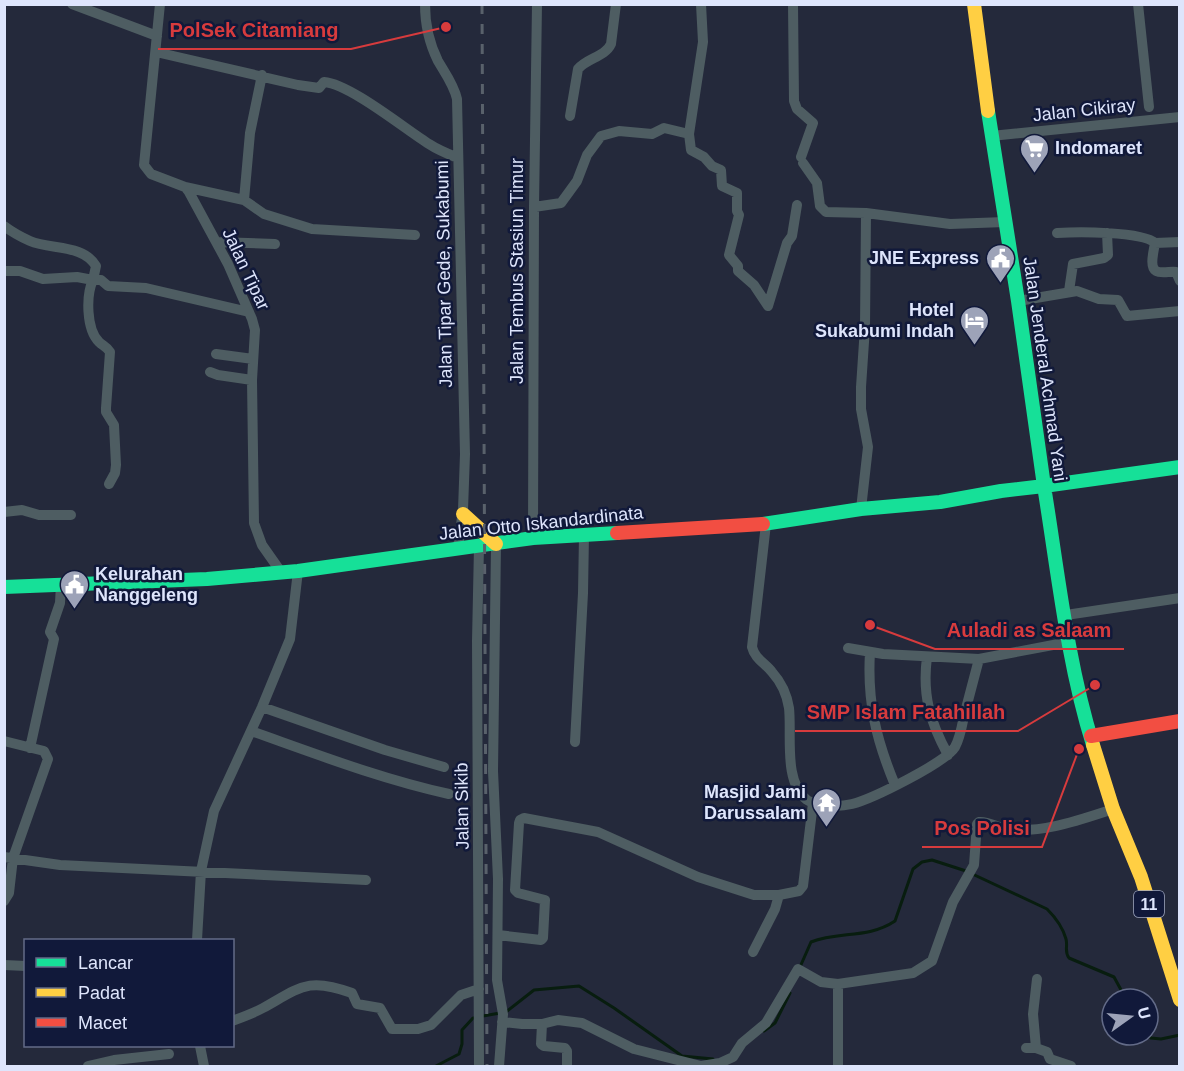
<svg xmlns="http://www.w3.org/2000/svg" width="1184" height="1071" viewBox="0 0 1184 1071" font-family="Arial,sans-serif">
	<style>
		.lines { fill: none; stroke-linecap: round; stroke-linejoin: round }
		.stream { stroke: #081d0f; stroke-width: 3 }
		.street { stroke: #4e5d62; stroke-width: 10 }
		.fast { stroke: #16e098; stroke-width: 14 }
		.slow { stroke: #ffcf43; stroke-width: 14 }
		.jam { stroke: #f24e42; stroke-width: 14 }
		.rail { stroke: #59616b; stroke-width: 3; stroke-dasharray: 10 10; stroke-linecap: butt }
		.labels { text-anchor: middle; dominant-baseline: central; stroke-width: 5; stroke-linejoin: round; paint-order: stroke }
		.shield { fill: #11193a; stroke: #a0a8c2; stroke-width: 1.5 }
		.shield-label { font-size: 16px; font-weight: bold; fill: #dee5fc }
		.street-label { font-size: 18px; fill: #dee5fc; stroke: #11193a }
		.poi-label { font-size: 18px; font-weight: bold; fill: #dee5fc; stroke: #11193a; text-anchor: end }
		.leader { fill: none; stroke: #d73b3d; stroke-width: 2 }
		.callout-dot { fill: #d73b3d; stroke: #11193a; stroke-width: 2 }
		.callout-label { font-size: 20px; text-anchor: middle; font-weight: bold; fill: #d73b3d; stroke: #11193a; stroke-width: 5; stroke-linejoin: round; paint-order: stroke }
	</style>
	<rect width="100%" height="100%" fill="#24293b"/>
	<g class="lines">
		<path class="stream" d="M800 967 811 942C839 931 868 939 895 921L913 869 922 862 932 860 966 871 1047 909C1055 917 1063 928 1066 939 1068 947 1064 951 1069 958L1114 977 1126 999
			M506 1012 534 990 579 986 614 1008 682 1056 713 1059
			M483 1016 500 1013
			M764 1031 775 1023 790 993
			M1148 1034 1151 1038 1161 1039 1180 1035
			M436 1066 459 1054 462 1044V1030L473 1018H476"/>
		<path class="street" d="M72 4 157 36
			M160 4 144 165 151 174 185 187 189 192 228 264 252 319 255 330 252 380 254 523 262 545 281 572
			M425 4C425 24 429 43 438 61 445 73 454 85 457 99L465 454 463 510 458 548
			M793 4 794 101 797 109 813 123 801 157
			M1138 4 1149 107
			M156 52 298 85 319 88 324 82C350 84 405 129 429 144 438 150 448 154 458 158
			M570 116 578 69C587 58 605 57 611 44L616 4
			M689 134 691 150 704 157 712 166 721 170 722 186 737 193V211L739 215 729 255 738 266V271L754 285 768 306 787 243 792 236 797 205
			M991 136 1180 117
			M803 163 817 183 820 206 826 212 866 213 950 224 1005 222
			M185 187 244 200 264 214 312 229 415 235
			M244 200 250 133 262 75
			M534 207 561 203 577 181 587 155 601 136 619 131 652 134 664 128 689 134 703 42 701 4
			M4 226C12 232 21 237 30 241 51 250 83 244 96 266L93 280H101L108 286 146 288 249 312
			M1057 233C1076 232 1142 231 1155 243L1180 242
			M216 242 275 244
			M1155 243C1154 250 1149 267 1156 271 1161 274 1171 271 1176 272L1180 281
			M4 271H20L43 279 77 277 93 280C86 295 86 329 99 342 103 346 106 346 110 352L106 408V412L114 425 116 465 115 473 109 484
			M1069 291 1073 264 1104 258 1108 255 1107 233
			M1018 301 1077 291 1099 299 1118 300 1127 316 1180 311
			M216 354 253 359
			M210 372 218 375 252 380
			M861 509 868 447 861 409V387L865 327 866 213
			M4 512 22 510 39 515H71
			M766 524 752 647C755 659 765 663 772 672 781 682 787 695 789 708 792 734 783 782 807 800 817 807 840 807 852 804 872 799 945 763 955 747 960 738 962 726 964 716 969 697 974 678 979 659L1069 642
			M533 538 534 207 537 4
			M496 544 493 771 498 879 497 980 503 1014 499 1066
			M479 546 477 641 479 1066
			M1066 615 1180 598
			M848 648 883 654 979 659
			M870 652C867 702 876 739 895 785
			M927 657C922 695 930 722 948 755
			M262 707 385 750 444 767
			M251 731C316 754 381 779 449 794
			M4 741 44 751 48 759 13 858 9 893 4 901
			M575 742 583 593 584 535
			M30 748 54 639 50 632 60 603 61 584
			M4 857 60 865 366 880
			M498 935 541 940 543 938 545 900 518 893 515 890 519 823 520 820 524 818 598 832 698 877 754 895H779
			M197 940 201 871 214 811 262 707 290 639 298 571
			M753 952 775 909 779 895 799 891 803 886 813 803
			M4 965 26 966
			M232 1021C243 1017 254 1013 263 1008 301 987 308 977 352 993L357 1004 380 1008 392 1029H418L431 1025 461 995 479 989
			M502 1022 522 1024H542L558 1020 582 1023 634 1049 701 1066 720 1063 733 1057 742 1043 766 1023 798 969 821 982 838 984
			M542 1024 541 1044 544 1046 565 1048 567 1051V1066
			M200 1046 204 1066
			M1026 1048H1036L1047 1052 1050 1059 1071 1066
			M1036 1048 1033 1014 1037 979
			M88 1066 114 1060 169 1054
			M838 1066V984L913 973 932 961 953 902 974 865 977 824 979 822C988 821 996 827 1006 829 1041 834 1079 820 1113 809"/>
		<path class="fast" d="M763 524 861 509 940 502 1001 491 1044 486 1018 301 988 111
			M4 587 207 579 298 571 533 538 617 533
			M1093 745C1067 661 1058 572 1044 486L1180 467"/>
		<path class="slow" d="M974 4 988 111
			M463 514 496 544
			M1093 745 1113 809 1141 877 1180 1000"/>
		<path class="jam" d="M617 533 763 524
			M1091 736 1180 721"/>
		<path class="rail" d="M482 4 487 1066"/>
	</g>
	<defs>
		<symbol id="supermarket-pin" viewBox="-11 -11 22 30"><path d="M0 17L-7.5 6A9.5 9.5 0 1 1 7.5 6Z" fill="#9da3b8" stroke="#11193a"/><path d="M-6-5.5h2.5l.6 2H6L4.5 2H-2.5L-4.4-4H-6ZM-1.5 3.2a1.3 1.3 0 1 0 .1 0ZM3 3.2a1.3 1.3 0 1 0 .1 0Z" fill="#fff"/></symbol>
		<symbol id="civic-pin" viewBox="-11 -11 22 30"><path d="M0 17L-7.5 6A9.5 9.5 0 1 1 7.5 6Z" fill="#9da3b8" stroke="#11193a"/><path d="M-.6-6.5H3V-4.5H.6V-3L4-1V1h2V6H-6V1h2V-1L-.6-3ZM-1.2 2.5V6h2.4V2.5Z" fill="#fff"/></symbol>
		<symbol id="hotel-pin" viewBox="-11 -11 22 30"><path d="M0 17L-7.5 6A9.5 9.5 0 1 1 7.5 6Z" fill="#9da3b8" stroke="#11193a"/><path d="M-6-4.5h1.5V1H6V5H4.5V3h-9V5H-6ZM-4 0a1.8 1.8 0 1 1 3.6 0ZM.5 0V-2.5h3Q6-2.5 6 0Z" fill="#fff"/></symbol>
		<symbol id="temple-pin" viewBox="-11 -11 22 30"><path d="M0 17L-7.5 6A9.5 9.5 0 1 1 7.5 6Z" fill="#9da3b8" stroke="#11193a"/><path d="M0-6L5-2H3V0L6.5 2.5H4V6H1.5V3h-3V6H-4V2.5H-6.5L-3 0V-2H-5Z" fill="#fff"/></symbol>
	</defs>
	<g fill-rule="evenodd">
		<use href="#supermarket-pin" x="1018" y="132" width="33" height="45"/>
		<use href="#civic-pin" x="984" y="242" width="33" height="45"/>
		<use href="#hotel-pin" x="958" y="304" width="33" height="45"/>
		<use href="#civic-pin" x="58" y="568" width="33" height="45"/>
		<use href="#temple-pin" x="810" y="786" width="33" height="45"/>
	</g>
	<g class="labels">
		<rect class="shield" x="1134" y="891" width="30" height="26" rx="4.5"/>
		<g class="shield-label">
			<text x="1149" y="904">11</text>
		</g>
		<g class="street-label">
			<text transform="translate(1084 110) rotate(-6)">Jalan Cikiray</text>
			<text transform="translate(246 269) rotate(65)">Jalan Tipar</text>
			<text transform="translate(517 271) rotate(-90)">Jalan Tembus Stasiun Timur</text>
			<text transform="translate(444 274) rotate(-91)">Jalan Tipar Gede, Sukabumi</text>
			<text transform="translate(1045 369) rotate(82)">Jalan Jenderal Achmad Yani</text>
			<text transform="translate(541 523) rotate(-6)">Jalan Otto Iskandardinata</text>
			<text transform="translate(462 806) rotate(-91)">Jalan Sikib</text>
		</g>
		<g class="poi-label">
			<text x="1055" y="148" text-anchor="start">Indomaret</text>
			<text x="979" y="258">JNE Express</text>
			<text x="954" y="310">Hotel<tspan x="954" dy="21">Sukabumi Indah</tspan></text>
			<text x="95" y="574" text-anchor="start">Kelurahan<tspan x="95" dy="21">Nanggeleng</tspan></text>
			<text x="806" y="792">Masjid Jami<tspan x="806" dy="21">Darussalam</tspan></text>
		</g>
	</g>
	<path class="leader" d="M446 27L351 49H158M870 625L935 649H1124M1095 685L1018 731H795M1079 749L1042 847H922"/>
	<g class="callout-dot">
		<circle cx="446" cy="27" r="6"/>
		<circle cx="870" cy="625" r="6"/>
		<circle cx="1095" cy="685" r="6"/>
		<circle cx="1079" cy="749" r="6"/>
	</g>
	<g class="callout-label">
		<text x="254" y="37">PolSek Citamiang</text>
		<text x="1029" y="637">Auladi as Salaam</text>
		<text x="906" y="719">SMP Islam Fatahillah</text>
		<text x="982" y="835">Pos Polisi</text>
	</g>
	<rect width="1184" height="1071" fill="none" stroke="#dee5fc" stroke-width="12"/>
	<rect x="24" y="939" width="210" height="108" fill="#11193a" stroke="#636b88" stroke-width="1.5"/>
	<rect x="36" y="958" width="30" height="9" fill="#16e098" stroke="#636b88" stroke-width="1.5"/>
	<text x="78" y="969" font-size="18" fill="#dee5fc">Lancar</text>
	<rect x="36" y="988" width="30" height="9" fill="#ffcf43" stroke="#636b88" stroke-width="1.5"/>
	<text x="78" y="999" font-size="18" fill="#dee5fc">Padat</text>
	<rect x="36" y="1018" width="30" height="9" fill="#f24e42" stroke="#636b88" stroke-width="1.5"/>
	<text x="78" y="1029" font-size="18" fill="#dee5fc">Macet</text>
	<g transform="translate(1130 1017) rotate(75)"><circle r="28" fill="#11193a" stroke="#636b88" stroke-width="1.5"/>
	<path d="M0-4.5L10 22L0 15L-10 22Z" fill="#9da3b8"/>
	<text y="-9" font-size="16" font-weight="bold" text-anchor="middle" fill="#dee5fc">U</text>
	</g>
</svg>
